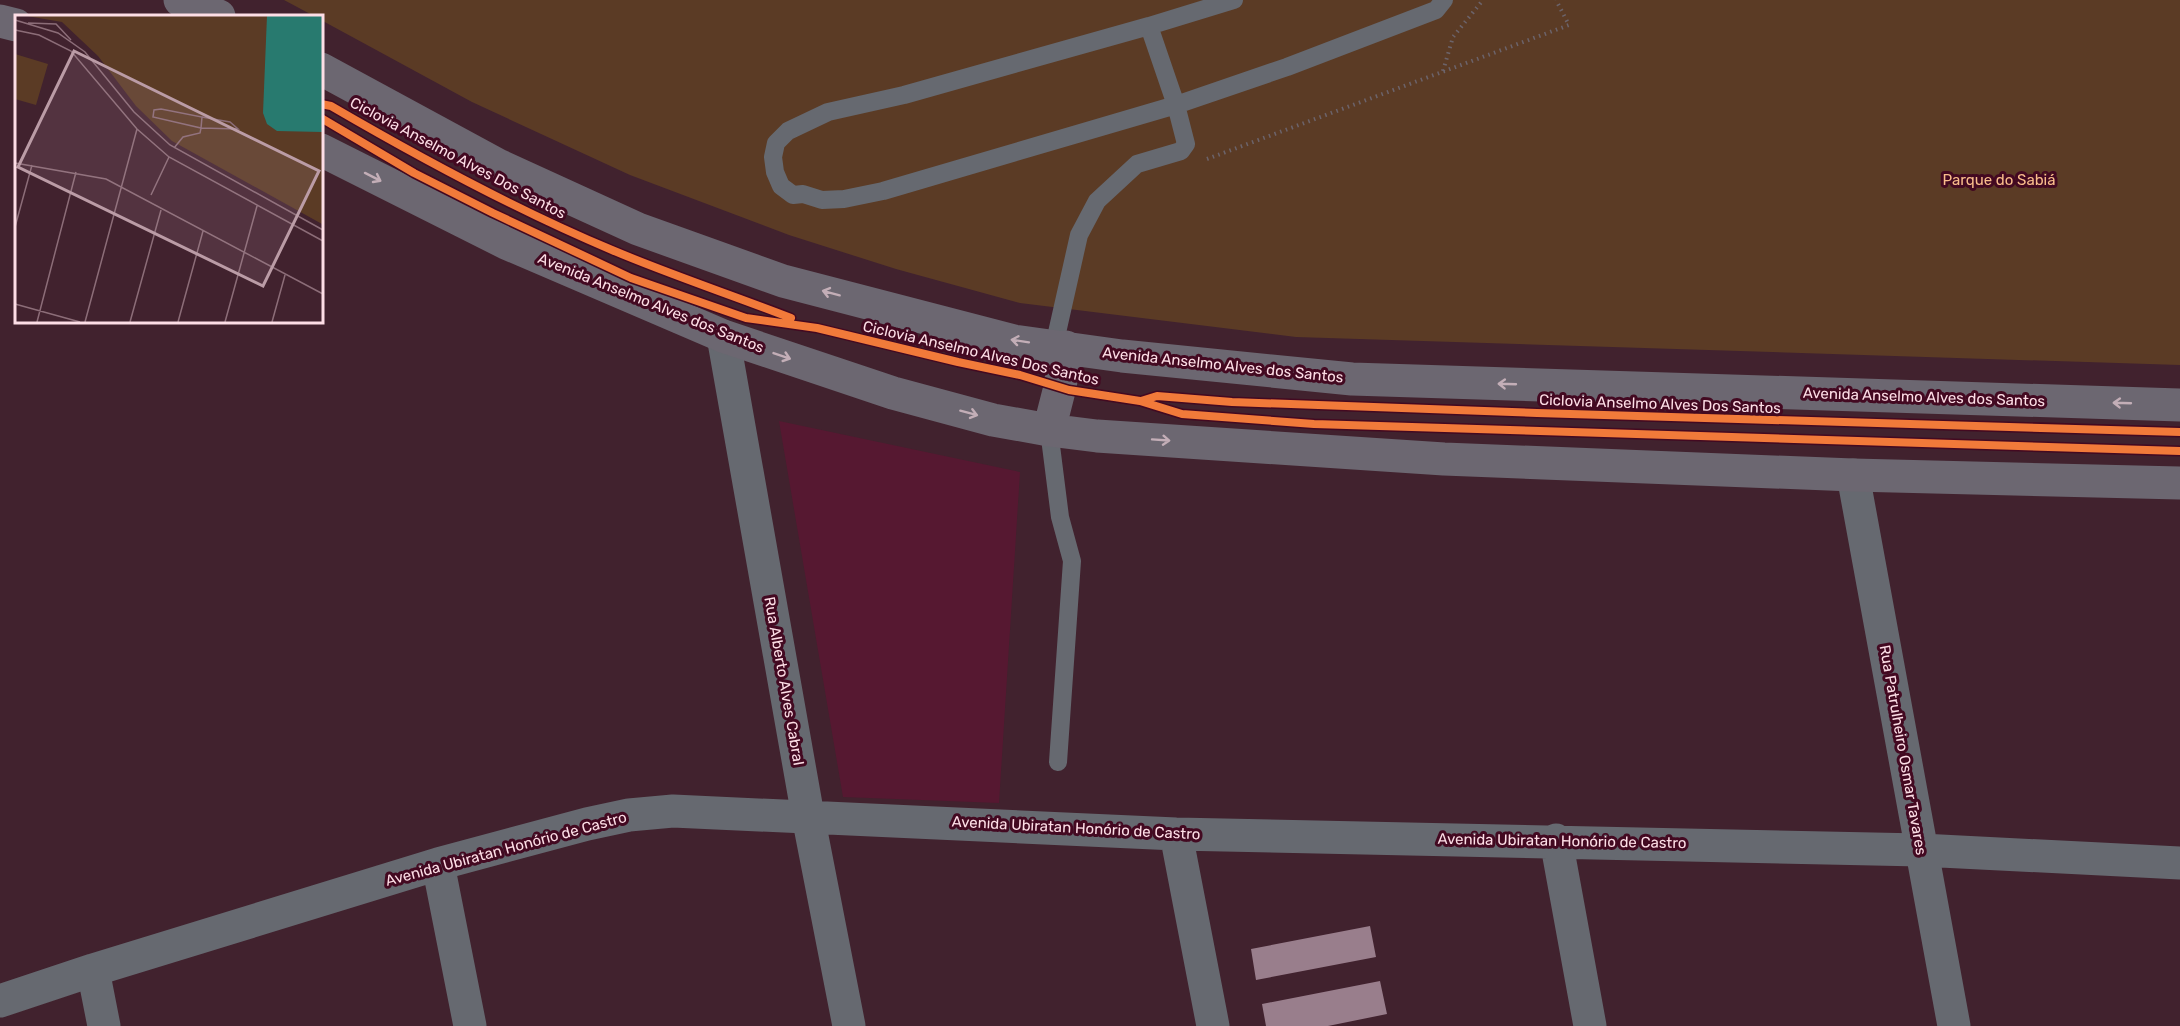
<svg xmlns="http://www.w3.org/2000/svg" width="2180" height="1026" viewBox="0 0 2180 1026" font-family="Rubik,sans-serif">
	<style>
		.built { fill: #561831 }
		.green { fill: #5b3b25 }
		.building { fill: #997e8c }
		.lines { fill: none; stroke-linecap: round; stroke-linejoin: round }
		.path { stroke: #6c636a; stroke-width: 4; stroke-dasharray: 1.5 4.5; stroke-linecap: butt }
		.lane { stroke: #666970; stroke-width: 18 }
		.street { stroke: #666970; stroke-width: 33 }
		.primary { stroke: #6c6771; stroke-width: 33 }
		.cycleway-casing { stroke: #430921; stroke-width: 11 }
		.cycleway { stroke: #f17a3a; stroke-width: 8 }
		.oneway { stroke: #c3aeb7 }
		.labels { text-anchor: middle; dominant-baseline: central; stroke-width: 6; stroke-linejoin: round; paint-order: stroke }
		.street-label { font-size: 15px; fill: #fddee6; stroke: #430921 }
		.park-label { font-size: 15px; fill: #f9bd8b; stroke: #430921 }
		.inset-road { fill: none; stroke: #8c6d78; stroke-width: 1.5 }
		.view { fill: #bb9ca6; fill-opacity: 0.15; stroke: #bb9ca6; stroke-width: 3 }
		.inset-edge { fill: none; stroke: #fddee6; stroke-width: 3 }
	</style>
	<rect width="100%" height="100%" fill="#41222e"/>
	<path class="built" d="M779 421 1020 472 999 803 843 797Z"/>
	<path class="green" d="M284 0H2180V365L1296 337 1020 303 896 269 789 235 630 175 472 102 321 20V16H314Z"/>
	<path class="building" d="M1370 926 1376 957 1256 980 1251 949Z
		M1380 981 1387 1014 1328 1026H1266L1262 1004Z"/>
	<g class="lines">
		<path class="path" d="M1443 71 1453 37 1483 0
			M1207 159 1569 25 1556 0"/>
		<path class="lane" d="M1149 26 1176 105 883 191 844 199 822 200 803 194 793 195 781 186 775 172 773 157 776 143 788 131 828 112 904 95Z
			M1149 26 1234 0
			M1054 346 1079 235 1097 201 1137 164 1181 151 1186 144 1176 105 1287 67 1436 10 1444 0
			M1049 430 1060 517 1072 561 1058 762"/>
		<path class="street" d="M723 336 808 816 849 1026
			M1853 475 1954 1026
			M1176 834 1213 1026
			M1556 840 1590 1026
			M438 864 470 1026
			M93 970 104 1026
			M0 1001 93 970 438 864 587 824 629 815 673 811 1176 834 1921 850 2180 863"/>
		<path class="primary" d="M180 0 219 16
			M0 21 16 25
			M321 69 498 165 638 229 783 281 1014 341 1122 356 1352 379 2180 405
			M321 150 506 243 723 336 893 393 993 420 1049 430 1097 436 1444 459 1853 475 2180 483
			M1049 430 1060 387 1066 347"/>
		<defs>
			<path id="cycleway" d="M321 104 331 106C422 159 514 209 612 250 671 275 732 295 791 318
				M321 118 414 173 493 213 631 278 746 318 817 328 958 362 1020 375 1069 390 1140 401 1182 414 1314 424 2180 451
				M1141 401 1157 396 1232 402 1537 413 2180 432"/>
		</defs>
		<use href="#cycleway" class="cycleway-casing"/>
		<use href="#cycleway" class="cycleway"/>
	</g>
	<defs><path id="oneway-shaft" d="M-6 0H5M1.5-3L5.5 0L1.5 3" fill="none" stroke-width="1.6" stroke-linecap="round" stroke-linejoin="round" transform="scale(1.5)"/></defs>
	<g class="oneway">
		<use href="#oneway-shaft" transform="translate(373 177) rotate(27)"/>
		<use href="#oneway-shaft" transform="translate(831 293) rotate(-165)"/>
		<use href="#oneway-shaft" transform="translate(1020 341) rotate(-171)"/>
		<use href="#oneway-shaft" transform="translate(782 356) rotate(19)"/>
		<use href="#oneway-shaft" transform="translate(1507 384) rotate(-178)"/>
		<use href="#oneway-shaft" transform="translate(2122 403) rotate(-178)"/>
		<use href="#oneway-shaft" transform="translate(969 413) rotate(15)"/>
		<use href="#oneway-shaft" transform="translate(1161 440) rotate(4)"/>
	</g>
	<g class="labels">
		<g class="street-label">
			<text transform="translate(458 158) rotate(28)">Ciclovia Anselmo Alves Dos Santos</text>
			<text transform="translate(651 303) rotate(22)">Avenida Anselmo Alves dos Santos</text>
			<text transform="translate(981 353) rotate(13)">Ciclovia Anselmo Alves Dos Santos</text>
			<text transform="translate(1223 365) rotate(6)">Avenida Anselmo Alves dos Santos</text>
			<text transform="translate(1924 397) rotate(2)">Avenida Anselmo Alves dos Santos</text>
			<text transform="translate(1660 404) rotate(2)">Ciclovia Anselmo Alves Dos Santos</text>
			<text transform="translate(784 681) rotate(80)">Rua Alberto Alves Cabral</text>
			<text transform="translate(1903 750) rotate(80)">Rua Patrulheiro Osmar Tavares</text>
			<text transform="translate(1076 828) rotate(3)">Avenida Ubiratan Honório de Castro</text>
			<text transform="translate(1562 841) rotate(1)">Avenida Ubiratan Honório de Castro</text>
			<text transform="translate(506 849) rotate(-15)">Avenida Ubiratan Honório de Castro</text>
		</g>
		<g class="park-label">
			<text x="1999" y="180">Parque do Sabiá</text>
		</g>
	</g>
	<g transform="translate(15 15)">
		<rect width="308" height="308" fill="#41222e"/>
		<path d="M12 1H307V209L157 126 121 91 83 41 47 7ZM0 39 33 49 21 90 0 84Z" fill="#5b3b25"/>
		<path d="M252 1H307V117L262 116 252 109 248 98Z" fill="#287a6f"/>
		<path class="inset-road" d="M0 5 43 18 70 37 119 97 155 130 308 215M13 8 41 9 56 25M0 15 24 20 56 36 122 114 154 142 308 226M146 94 187 102 186 113 138 102 139 95ZM159 133 168 122 185 118 186 113 223 114 215 107 187 102M0 148 91 164 308 279M136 180 154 142M0 212 17 150M0 289 65 307M22 307 61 157M70 307 122 114M115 307 146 195M163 307 188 216M210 307 242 191M257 307 270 260"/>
		<path class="view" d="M59 36 304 156 248 271 3 152Z"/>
		<rect width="308" height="308" class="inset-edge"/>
	</g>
</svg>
